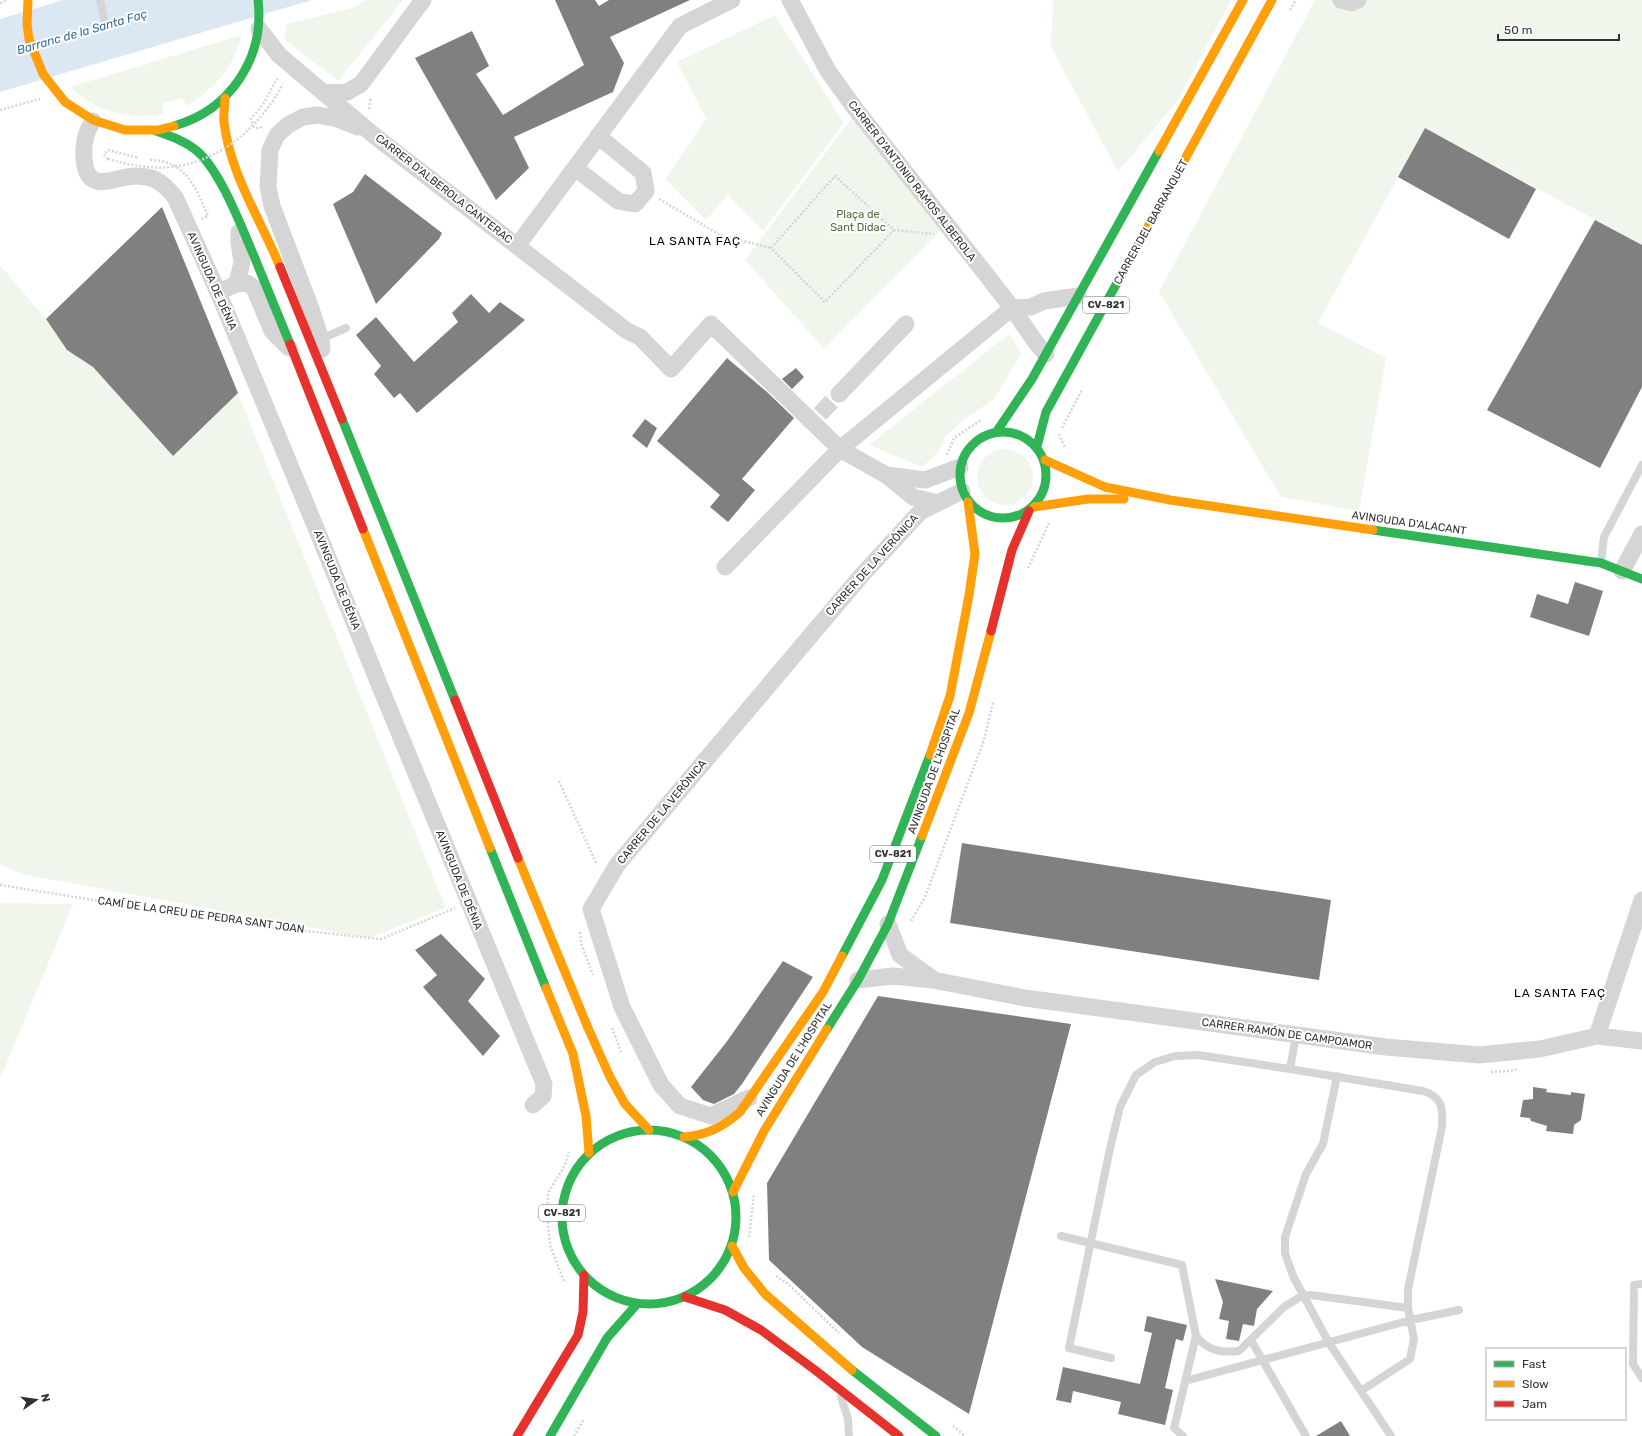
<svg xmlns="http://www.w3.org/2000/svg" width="1642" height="1436" viewBox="0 0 1642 1436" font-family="Rubik,sans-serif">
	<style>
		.green { fill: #f1f6ed }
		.water { fill: #dbe8f4 }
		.building { fill: #808080 }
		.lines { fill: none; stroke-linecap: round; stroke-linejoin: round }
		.street-tunnel { stroke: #d6d6d6; stroke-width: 17; stroke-dasharray: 17 8; stroke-linecap: butt }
		.path { stroke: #d5d5d5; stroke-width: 2.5; stroke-dasharray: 2 2; stroke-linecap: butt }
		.lane { stroke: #d5d5d5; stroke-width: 8 }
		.street { stroke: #d5d5d5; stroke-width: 17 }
		.fast { stroke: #30b455; stroke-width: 9 }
		.slow { stroke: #ff9f0a; stroke-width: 9 }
		.jam { stroke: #e5322d; stroke-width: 9 }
		.path-bridge { stroke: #d5d5d5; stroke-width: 2.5; stroke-dasharray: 2 2; stroke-linecap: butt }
		.labels { text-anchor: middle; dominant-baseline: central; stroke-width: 4; stroke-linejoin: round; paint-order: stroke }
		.shield { fill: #fff; stroke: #6f6f6f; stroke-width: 1 }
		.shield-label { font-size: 10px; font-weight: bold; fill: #313131 }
		.street-label { font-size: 11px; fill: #313131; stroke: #fff }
		.park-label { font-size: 11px; fill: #50703b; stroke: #fff }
		.water-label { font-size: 12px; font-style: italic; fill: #3a6c99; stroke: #fff }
		.neighbourhood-label { font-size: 12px; letter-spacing: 1px; fill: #000; stroke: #fff }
	</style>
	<rect width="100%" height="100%" fill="#fff"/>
	<path class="green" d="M366 0H403L338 81 284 39 287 24 352 8Z
		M1053 0H1231L1178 100 1118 172 1051 47Z
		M1315 0H1642V245L1425 128 1318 323 1386 358 1359 511 1281 497 1159 292Z
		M775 15 844 123 763 231 728 195 706 220 665 179 706 119 677 62Z
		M242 35C234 67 214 89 187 106L182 98 163 103 164 114C128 119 97 113 70 87Z
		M857 111 947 224 824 349 745 260Z
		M0 265 46 319 67 350 93 367 173 456 238 393 446 908 368 938 21 874 0 864Z
		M1009 334 1022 353 994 399 961 422 945 437 937 454 922 467 869 445Z
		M977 477a28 28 0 1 1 56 0a28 28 0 1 1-56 0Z
		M0 903 73 904 0 1079Z"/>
	<path class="water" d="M63 0H312L0 92V19Z"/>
	<path class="building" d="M555 0H595L599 6 609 0H690L610 37 624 63 613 92 514 137 529 168 496 200 415 58 472 31 489 66 476 74 503 115 584 65Z
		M1425 128 1536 189 1509 239 1398 177Z
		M365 174 442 233 439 239 376 304 333 204 353 192Z
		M162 207 238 393 173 456 93 367 67 350 46 319Z
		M1595 220 1642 245V387L1600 468 1487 410Z
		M471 294 489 313 500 302 525 320 417 413 400 393 394 398 374 374 381 366 356 335 376 317 414 362 458 322 452 313Z
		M727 358 767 392 794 418 742 479 755 490 728 522 710 507 720 495 657 441Z
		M796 368 804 377 792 389 782 379Z
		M645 419 657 428 647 448 632 436Z
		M1575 582 1603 591 1589 636 1530 617 1537 594 1568 604Z
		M962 843 1331 900 1319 980 950 923Z
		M441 934 485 979 468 1001 500 1036 483 1056 423 987 437 975 415 950Z
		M783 961 813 977 742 1084 734 1094 714 1104 703 1100 691 1087 728 1040Z
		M878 996 1071 1024 969 1414 862 1347 769 1260 767 1183Z
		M1533 1087 1547 1089 1546 1092 1571 1095V1092L1585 1094 1581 1120 1574 1125 1573 1134 1546 1131 1547 1126 1531 1121 1530 1118 1520 1117 1523 1100 1533 1099Z
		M1215 1279 1273 1291 1257 1309 1254 1326 1243 1324 1239 1341 1226 1339 1229 1321 1219 1319 1223 1302Z
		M1147 1316 1187 1325 1183 1341 1176 1339 1165 1388 1173 1390 1165 1425 1118 1414 1121 1402 1073 1391 1071 1403 1056 1400 1063 1367 1140 1384 1152 1333 1144 1331Z
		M1341 1421 1350 1436H1316Z"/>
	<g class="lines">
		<path class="street-tunnel" d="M820 414 839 394"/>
		<path class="path" d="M0 3 8 0
			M1290 10 1296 0
			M369 109 371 97
			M0 110 40 99
			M262 127 257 128 254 127 251 119 264 103 276 80 280 78
			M108 159 105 156 104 154 108 150 139 158
			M150 160C186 160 196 188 208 216L201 219
			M659 199 720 235 771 248
			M894 230 825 302 771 248 835 176 894 230 934 234
			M1062 428 1082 390
			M1059 434 1065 448
			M947 455 954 438 981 420
			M1028 568 1049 523
			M559 781 597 865
			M0 885 250 925 381 939 455 908
			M911 921 925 897 984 740 993 702
			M580 932 581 943 593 975
			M612 1028 621 1052
			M1491 1072 1510 1071 1518 1069
			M749 1237 754 1194
			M776 1276 788 1284 839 1333
			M564 1281 550 1245 547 1212 548 1193 565 1165 569 1152
			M953 1426 965 1436
			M574 1436 584 1419"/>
		<path class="lane" d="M100 0 104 19
			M321 339 346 328
			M1601 562 1604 537 1642 465
			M1290 1069 1423 1091C1443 1097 1443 1109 1442 1127L1408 1289V1308L1414 1339 1410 1359 1361 1391
			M1337 1076 1323 1144 1306 1174 1285 1237V1253L1293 1276 1329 1343 1391 1436
			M1061 1236 1182 1265 1196 1336 1174 1428 1183 1436
			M1642 1284 1634 1285 1633 1364 1642 1378
			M1196 1336C1208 1351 1221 1353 1239 1351L1284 1307 1300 1297 1311 1295 1408 1308
			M1251 1340 1306 1436
			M1111 1358 1069 1348 1109 1153 1120 1107 1136 1075 1155 1062 1175 1056 1198 1055 1290 1069 1296 1035
			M1185 1381 1411 1320 1459 1310
			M841 1397 848 1419 849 1436"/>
		<path class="street" d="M790 0 828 71 857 111 985 273 1012 308 1037 344 1046 354
			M1341 0 1352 3 1358 0
			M259 29 279 55 376 137 627 331 640 337 671 369 711 324 840 449 886 475 913 497 938 503 962 491
			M325 93 347 92 361 84 423 0
			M93 121C86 131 83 145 84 158 87 197 114 176 136 176 140 176 147 177 151 178 161 181 168 189 175 197L218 292 316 528 379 684 544 1084 543 1096 533 1105
			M575 168 618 201 635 204 646 191 643 173 598 136
			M517 246 680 26 732 0
			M237 284 242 262 239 243V232
			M218 292 237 284 247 283 254 288 272 331 289 348
			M322 349 321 339 310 306 272 206 268 187 270 150 277 135 288 125 303 117 318 115 338 119 358 127
			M839 394 906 324
			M887 475 925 480 960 467
			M725 567 840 449 1012 308 1031 307 1044 301 1078 296
			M1622 571 1642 534
			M888 924 900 955 933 979
			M858 980 893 976 933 980 1025 998 1386 1047 1479 1055 1540 1049 1597 1036 1642 1041
			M1597 1036 1642 900
			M749 1098 711 1116 680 1106 661 1085 622 1007 591 909 617 865 861 576 921 511 938 503"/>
		<path class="fast" d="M174 126C230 110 265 58 258 0
			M156 131C170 136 185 141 197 151 221 172 241 226 254 256 266 285 278 314 290 344
			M342 419 455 700
			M997 431 1032 379 1159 151
			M960 475a43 43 0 1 1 86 0a43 43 0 1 1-86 0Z
			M1037 446 1046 412 1145 232
			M1373 530 1601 563 1642 579
			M490 848 546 988
			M842 956 882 880 930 755
			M827 1029 858 980 888 924 922 836
			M562 1217a87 87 0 1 1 174 0a87 87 0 1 1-174 0Z
			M852 1370 936 1436
			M550 1436 607 1338 637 1304"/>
		<path class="slow" d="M28 0 27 24 29 39 43 74 65 102 93 120 125 130H158L174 126
			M225 98C225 106 223 115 224 122 230 174 261 220 280 267
			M1159 151 1243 0
			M1145 232 1272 0
			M1045 460 1105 487 1170 500 1373 530
			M1034 507 1088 499H1124
			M363 529 490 848
			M930 755 950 696 969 595 975 554 968 502
			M922 836 969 713 991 631
			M518 858 588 1028 610 1077 625 1104 649 1130
			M546 988 573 1054 586 1116 589 1153
			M684 1137C707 1135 723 1127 740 1112L823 992 842 956
			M733 1192 764 1131 827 1029
			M732 1246 744 1268 765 1294 852 1370"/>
		<path class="jam" d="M280 267 342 419
			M290 344 363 529
			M991 631 1012 550 1029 511
			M455 700 518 858
			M685 1297 725 1310 761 1330 815 1370 899 1436
			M517 1436 578 1335 583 1312 584 1275"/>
		<path class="path-bridge" d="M108 159C129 165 150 169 172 167 222 161 260 126 283 84"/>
	</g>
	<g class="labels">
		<g class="shield">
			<rect x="1083" y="297" width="46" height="16" rx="3"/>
			<rect x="870" y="846" width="46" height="16" rx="3"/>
			<rect x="539" y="1205" width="46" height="16" rx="3"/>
		</g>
		<g class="shield-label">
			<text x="1106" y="305">CV-821</text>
			<text x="893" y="854">CV-821</text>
			<text x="562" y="1213">CV-821</text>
		</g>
		<g class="street-label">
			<text transform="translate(912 181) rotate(52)">CARRER D'ANTONIO RAMOS ALBEROLA</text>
			<text transform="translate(444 189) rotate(38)">CARRER D'ALBEROLA CANTERAC</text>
			<text transform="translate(1151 222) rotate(-61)">CARRER DEL BARRANQUET</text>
			<text transform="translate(212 281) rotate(66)">AVINGUDA DE DÉNIA</text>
			<text transform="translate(1409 523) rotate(8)">AVINGUDA D'ALACANT</text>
			<text transform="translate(872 565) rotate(-48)">CARRER DE LA VERÒNICA</text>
			<text transform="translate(337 580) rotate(68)">AVINGUDA DE DÉNIA</text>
			<text transform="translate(934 771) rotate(-70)">AVINGUDA DE L'HOSPITAL</text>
			<text transform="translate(662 812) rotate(-50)">CARRER DE LA VERÒNICA</text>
			<text transform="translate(459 880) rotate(68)">AVINGUDA DE DÉNIA</text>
			<text transform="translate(201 915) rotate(8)">CAMÍ DE LA CREU DE PEDRA SANT JOAN</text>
			<text transform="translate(1287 1034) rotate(8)">CARRER RAMÓN DE CAMPOAMOR</text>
			<text transform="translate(794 1059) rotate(-58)">AVINGUDA DE L'HOSPITAL</text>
		</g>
		<g class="park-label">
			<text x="858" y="214">Plaça de<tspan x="858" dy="13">Sant Dídac</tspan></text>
		</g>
		<g class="water-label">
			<text transform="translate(82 32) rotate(-16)">Barranc de la Santa Faç</text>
		</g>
		<g class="neighbourhood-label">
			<text x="695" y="241">LA SANTA FAÇ</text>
			<text x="1560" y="993">LA SANTA FAÇ</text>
		</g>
	</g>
	<rect x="1486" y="1348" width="140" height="72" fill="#ffffff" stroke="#adadad"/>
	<rect x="1494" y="1361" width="20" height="6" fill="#30b455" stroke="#adadad"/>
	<text x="1522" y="1368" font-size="12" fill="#313131">Fast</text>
	<rect x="1494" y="1381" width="20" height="6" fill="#ff9f0a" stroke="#adadad"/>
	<text x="1522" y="1388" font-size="12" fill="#313131">Slow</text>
	<rect x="1494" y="1401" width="20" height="6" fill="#e5322d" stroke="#adadad"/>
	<text x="1522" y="1408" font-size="12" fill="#313131">Jam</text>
	<g transform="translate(36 1400) rotate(77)" stroke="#ffffff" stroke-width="3" paint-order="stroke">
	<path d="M0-3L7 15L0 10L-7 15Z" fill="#313131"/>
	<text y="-6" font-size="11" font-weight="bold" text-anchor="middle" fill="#313131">N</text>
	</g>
	<path d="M1498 34v6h121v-6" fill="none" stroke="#313131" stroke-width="2"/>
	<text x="1504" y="34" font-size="12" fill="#313131" stroke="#ffffff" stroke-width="3" paint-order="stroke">50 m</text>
</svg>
